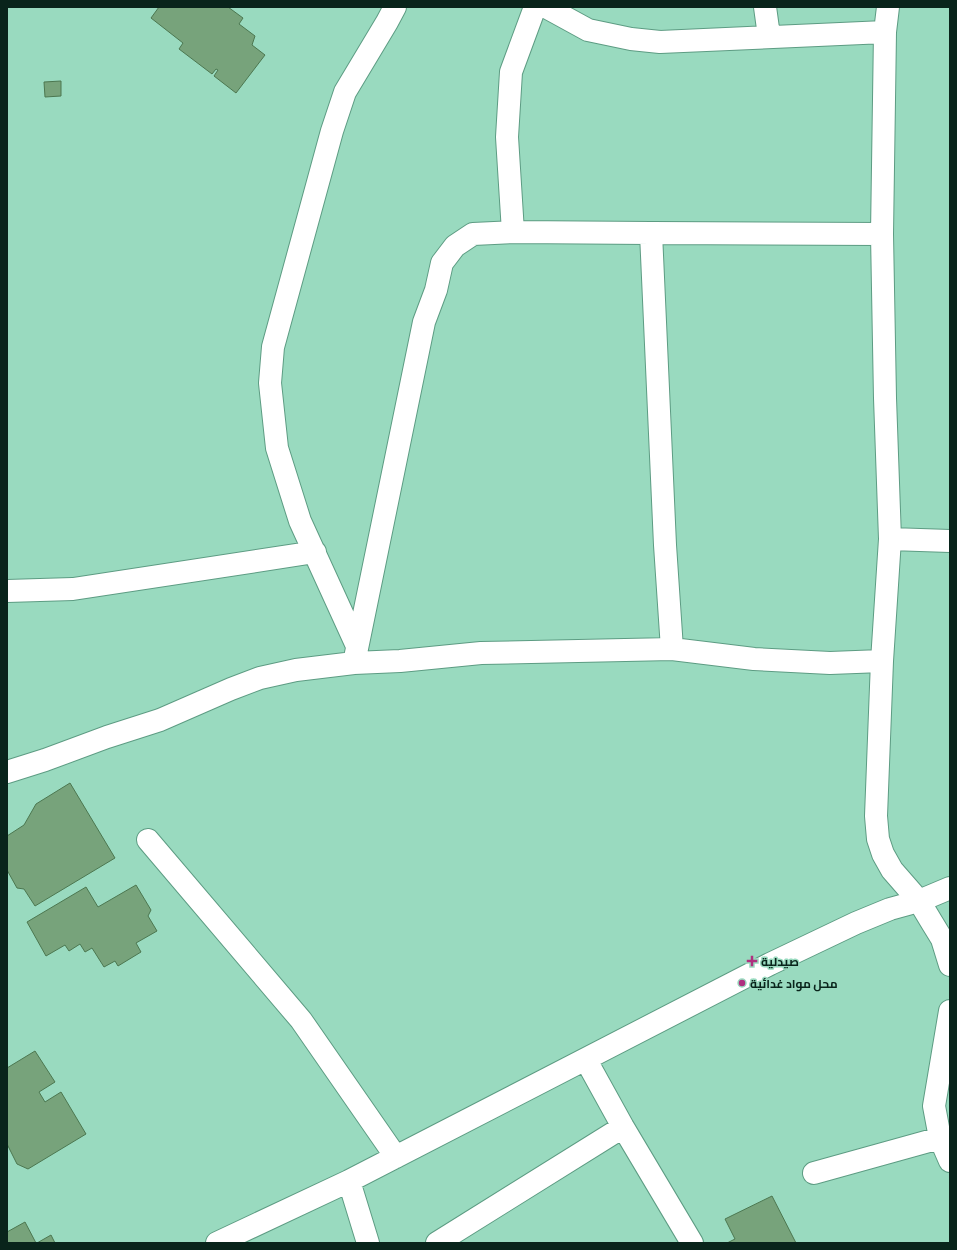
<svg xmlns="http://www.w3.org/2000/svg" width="957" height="1250" viewBox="0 0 957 1250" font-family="Barlow,Cairo,sans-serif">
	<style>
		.building { fill: #77a37b; stroke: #4c7750 }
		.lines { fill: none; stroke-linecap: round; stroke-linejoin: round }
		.street-casing { stroke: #5d9c83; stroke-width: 24 }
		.street { stroke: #fff; stroke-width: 22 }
		.poi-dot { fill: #af307f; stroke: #99dabf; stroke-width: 1.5 }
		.labels { text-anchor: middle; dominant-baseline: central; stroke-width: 3; stroke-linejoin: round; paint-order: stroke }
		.poi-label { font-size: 12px; font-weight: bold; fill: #09241b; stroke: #99dabf; text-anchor: start }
	</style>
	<rect width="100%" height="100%" fill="#99dabf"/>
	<path class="building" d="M159 7H228L243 18 239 24 255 36 252 45 265 55 236 93 214 76 218 70 216 69 212 74 179 49 183 43 151 18Z
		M61 81V96L45 97 44 82Z
		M70 783 115 858 35 906 24 889 17 888 7 870V836L24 825 36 804Z
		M136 885 151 910 148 916 157 931 136 943 141 952 118 966 115 961 104 967 92 948 85 952 80 944 69 951 65 945 46 956 27 922 86 887 98 907Z
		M35 1051 55 1082 39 1092 45 1102 61 1092 86 1134 28 1169 17 1164 7 1144V1068Z
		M772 1196 796 1243H727L735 1239 725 1219Z
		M25 1222 36 1243H7V1232Z
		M51 1235 55 1243H37Z"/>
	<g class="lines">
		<defs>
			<path id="street" d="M546 7 588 30 631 39 660 42 885 32
				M765 7 769 36
				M888 7 885 32 882 234 885 398 890 539 882 661 876 816 878 839 883 854 892 870 919 901 931 921 942 939 950 965
				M513 232 507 137 511 72 535 7
				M651 233 665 545 672 649 754 659 830 663 882 661
				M890 539 950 541
				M7 591 73 589 315 552
				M357 646 300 521 277 448 270 383 273 347 332 131 345 92 387 22 395 7
				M354 663 424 322 436 290 442 263 455 246 473 234 513 232 651 233 882 234
				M7 772 45 760 107 737 160 720 231 689 260 678 296 670 354 663 400 661 481 653 672 649
				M148 840 301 1020 396 1157
				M950 1011 934 1106 940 1138 950 1161
				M586 1060 623 1127 692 1243
				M814 1173 940 1138
				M349 1181 368 1243
				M217 1243 349 1181 770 964 856 923 890 909 919 901 950 888
				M437 1243 623 1127"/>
		</defs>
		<use href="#street" class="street-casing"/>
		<use href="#street" class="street"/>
	</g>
	<g class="poi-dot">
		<path d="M750 955h4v4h4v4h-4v4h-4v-4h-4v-4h4z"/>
		<circle cx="742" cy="983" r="4"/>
	</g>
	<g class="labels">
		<g class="poi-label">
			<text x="761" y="961">صيدلية</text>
			<text x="750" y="983">محل مواد غدائية</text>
		</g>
	</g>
	<rect width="957" height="1250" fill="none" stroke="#09241b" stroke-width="16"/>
</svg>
